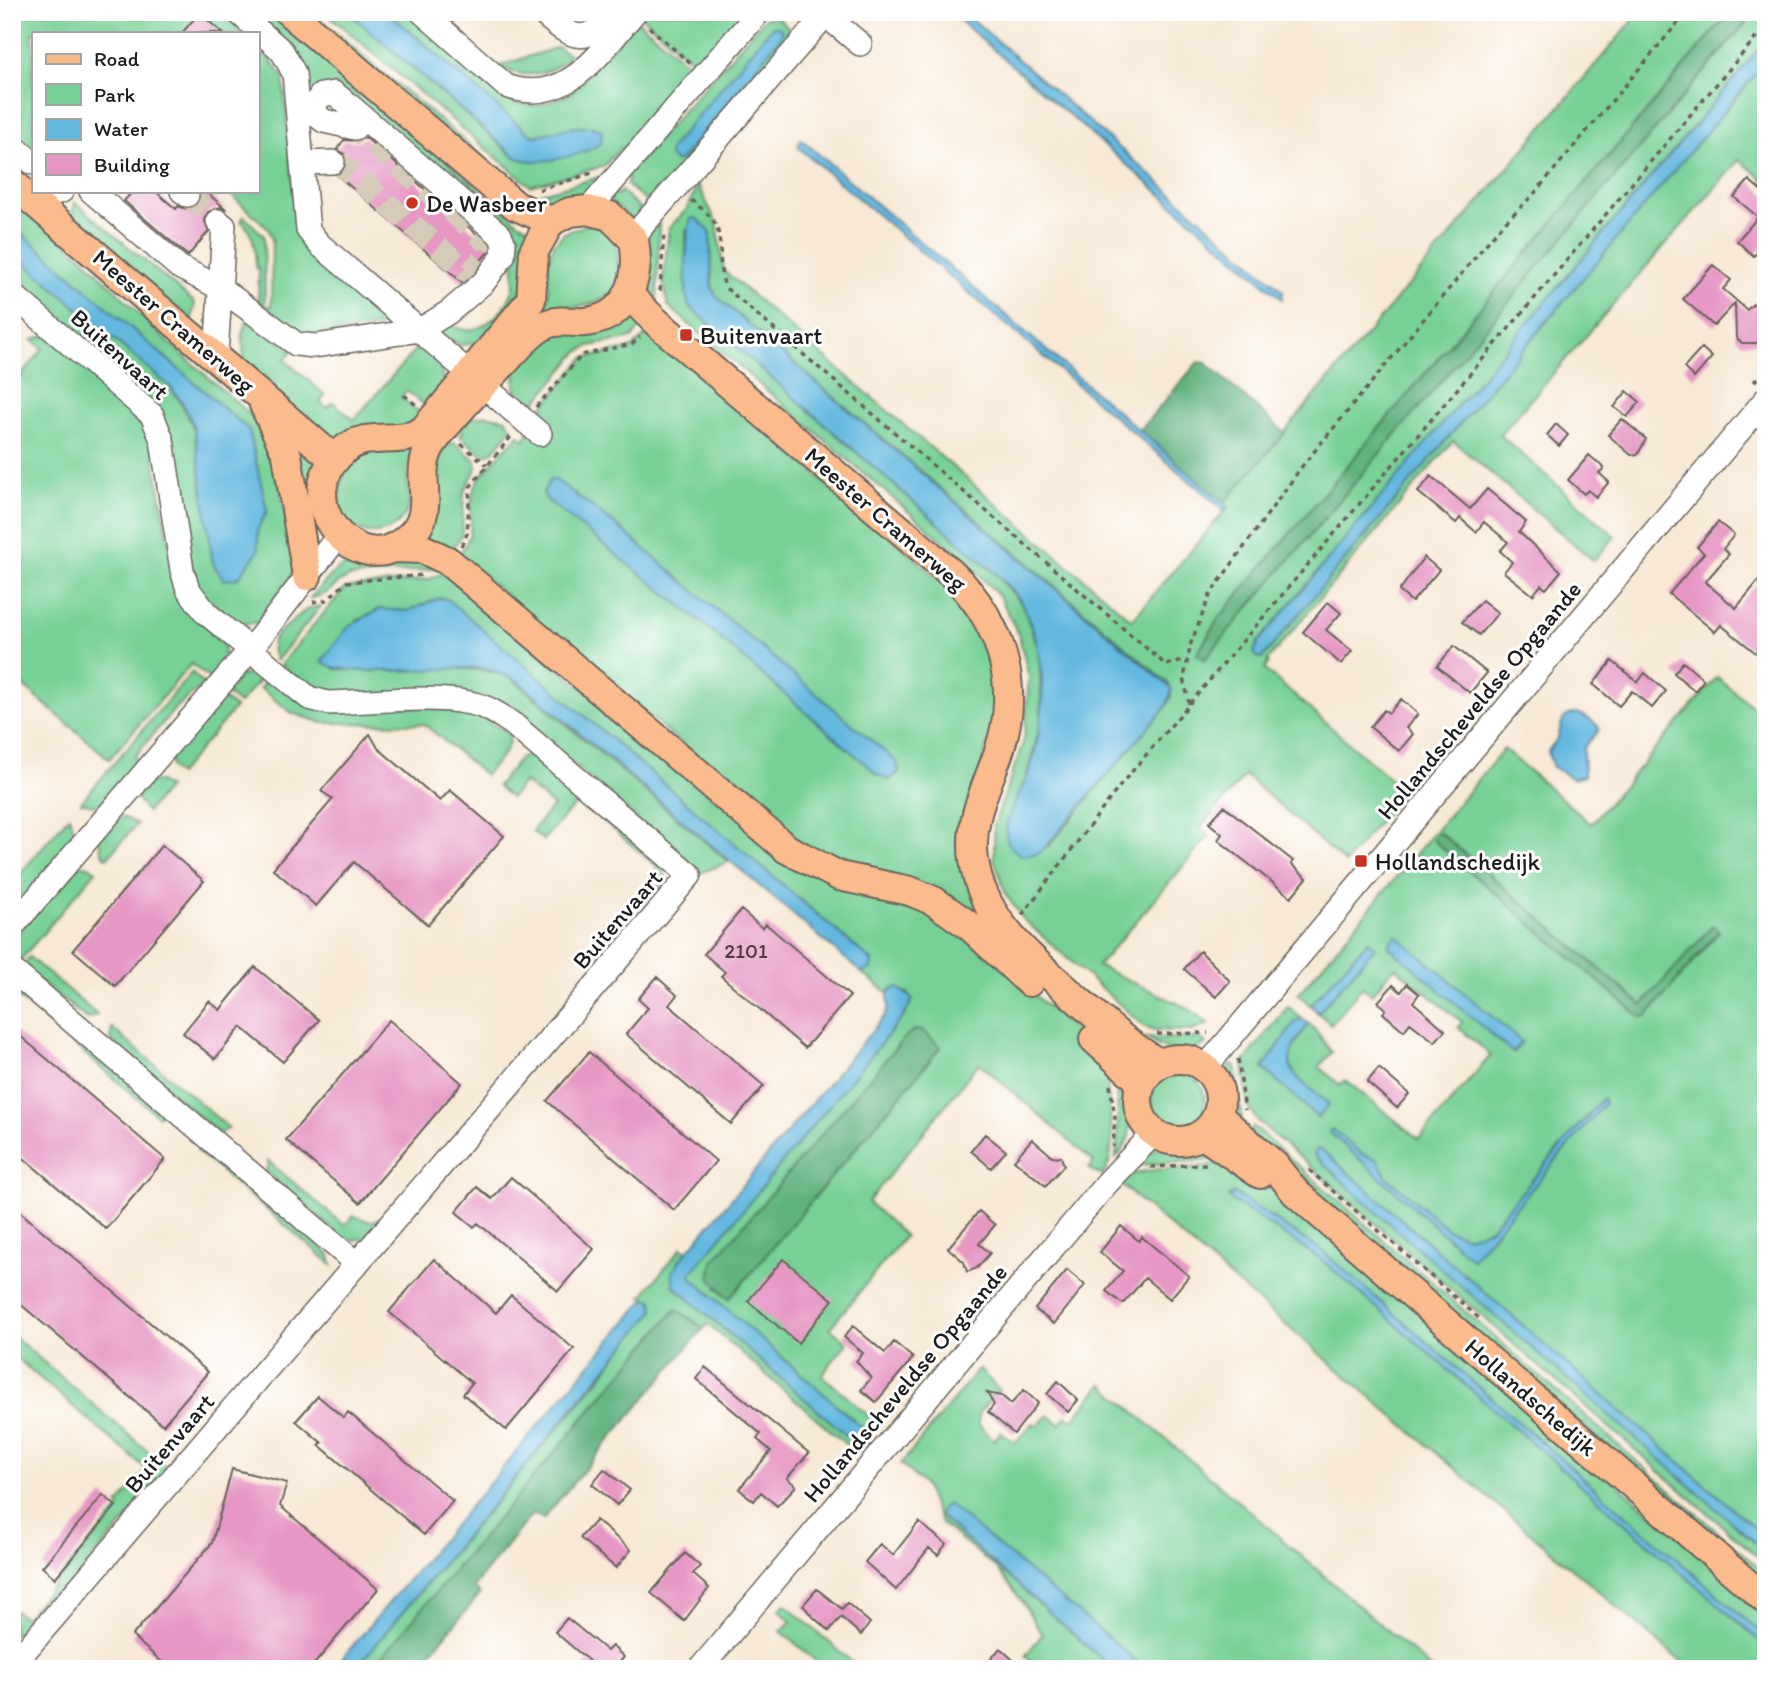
<svg xmlns="http://www.w3.org/2000/svg" width="1778" height="1681" viewBox="0 0 1778 1681" font-family="Itim,sans-serif">
	<style>
		.green { fill: #77d096; stroke: #4a7659; stroke-width: 2; fill-rule: evenodd }
		.forest { fill: #61b27f; stroke: #3e674e; stroke-width: 2 }
		.water { fill: #63b8e0; stroke: #406a7e; stroke-width: 2 }
		.building { fill: #e697c4 }
		.lines { fill: none; stroke-linecap: round; stroke-linejoin: round }
		.minor-tunnel { stroke: #d6cab9; stroke-width: 23; stroke-dasharray: 23 11; stroke-linecap: butt }
		.minor-casing { stroke: #69645d; stroke-width: 26 }
		.major-casing { stroke: #69645d; stroke-width: 32 }
		.path { stroke: #69645d; stroke-width: 3.5; stroke-dasharray: 5 5; stroke-linecap: butt }
		.minor { stroke: #fff; stroke-width: 23 }
		.major { stroke: #fbbb8d; stroke-width: 28 }
		.poi-dot { fill: #c8321e; stroke: #fff; stroke-width: 2.5 }
		.labels { text-anchor: middle; dominant-baseline: central; stroke-width: 6; stroke-linejoin: round; paint-order: stroke }
		.number-label { font-size: 21px; fill: #4e3b46 }
		.poi-label { font-size: 24px; fill: #1c1c1c; stroke: #fff; text-anchor: start }
		.street-label { font-size: 24px; fill: #1c1c1c; stroke: #fff }
	</style>
	<rect width="100%" height="100%" fill="#fff"/>
	<filter id="ink" filterUnits="userSpaceOnUse"><feTurbulence type="fractalNoise" baseFrequency=".0143" numOctaves="2"/><feDisplacementMap in="SourceGraphic" scale="14" xChannelSelector="R" yChannelSelector="G"/><feConvolveMatrix kernelMatrix="1 2 1 2 8 2 1 2 1" color-interpolation-filters="sRGB"/></filter>
	<filter id="wash" filterUnits="userSpaceOnUse"><feTurbulence type="fractalNoise" baseFrequency=".00686" numOctaves="4" result="noise"/><feDisplacementMap in="SourceGraphic" scale="28" xChannelSelector="R" yChannelSelector="G"/><feGaussianBlur stdDeviation="1.57" result="paint"/><feColorMatrix in="noise" values="0 0 0 0 0 0 0 0 0 0 0 0 0 0 0 0 0 1.4 0 .05"/><feComposite in="paint" operator="in"/></filter>
	<g filter="url(#wash)">
		<rect width="100%" height="100%" fill="#f7e9d5"/>
		<path class="green" d="M12 12H221L246 33H33V155L12 137Z
			M252 12H273L518 222 535 231 528 287 483 343 461 345 438 333 451 324C474 342 505 314 513 290 517 274 510 257 515 241L335 85 306 98 299 55Z
			M304 12H312L526 193 538 194 603 176 590 193 543 202 526 200Z
			M325 12H348L511 154C539 172 567 142 591 127L534 136 528 133 387 12H405L498 92 516 103 536 106 569 95 637 20 688 64 690 76 637 139 618 151 604 166 530 186Z
			M642 12H745L702 61 691 60 640 15Z
			M1640 12H1730L1219 618 1197 653 1204 660 1755 12H1766V41L1259 641 1254 654 1262 658 1766 62V181L1739 160 1500 435 1615 536 1594 561 1453 441 1267 661 1269 663 1264 669 1404 791 1345 863 1245 775 1200 828 1209 836 1098 966 1188 1008 1209 1024 1192 1031 1154 1030 1144 1026 1023 919 1006 895 994 859V825L1024 740 1029 677 1019 636 1010 617 999 596 964 559 668 306 663 282 669 228 687 209 698 185 717 223 724 271 1132 620 1228 507 1224 503ZM686 230 710 231 712 287 716 296 1169 684 1171 697 1165 707 1048 847 1025 782 1042 719 1039 650 1022 604 995 573 689 306C684 296 687 246 686 230Z
			M777 17 789 28 790 41 655 202 650 199 647 202 626 184 629 180 625 177 765 18Z
			M257 43 283 76 295 213 395 324 304 338 258 304 259 268H256C255 250 255 233 241 221L244 216 264 236 265 306H271L272 239 268 228 227 191H257Z
			M558 47 570 55 568 58C547 77 523 79 499 66Z
			M621 191 641 209 638 213 641 216 634 221 610 201 613 192 617 195Z
			M12 196 85 259 158 333 270 432 295 571 256 623 234 624 198 590 143 394 12 282V252L169 386C206 433 221 520 238 578L258 551V528L267 511 249 430 12 225Z
			M75 202 195 303 191 323 71 220Z
			M591 223C626 239 615 255 619 284 594 315 569 302 537 317L549 296 548 262 554 244 564 233Z
			M659 224 657 301 650 308 644 293 647 234Z
			M630 307 643 325 632 338 589 346 578 352 529 410C507 390 514 367 529 347 533 342 536 337 540 335 568 322 601 316 630 307Z
			M248 319 292 351 285 360 325 395 320 402 327 408 333 402 354 420 421 343 442 369V391L427 407 407 391 401 397 421 414V422L334 446 245 369 242 333Z
			M649 331 973 608 1001 691 974 795 996 932 822 862 458 555C479 531 466 517 473 492 479 472 505 450 519 435L524 440 538 418V412L584 358 633 348ZM556 480 616 525 896 762 899 773 889 780 877 773 704 624 547 499Z
			M46 335 148 425 173 566 222 640C228 658 222 666 210 679L191 664 109 759 12 676V387L43 349 32 340Z
			M486 415 506 419 512 429 492 453 483 455 460 436 463 431 459 428 473 418Z
			M291 435 314 461V543Z
			M454 442 476 461 477 467 464 492 462 535 451 550 417 536 431 481 446 443 451 446Z
			M415 444C414 457 408 461 407 474 406 488 413 498 407 511 394 539 354 541 342 513 336 497 343 485 343 470L367 453Z
			M415 557 434 569 350 577C333 583 329 597 310 598L336 570 348 564H389Z
			M443 573 769 843 914 900 1000 965 1110 1061C1101 1098 1123 1141 1103 1176L1089 1169 1094 1162 979 1063 868 1202 905 1236 830 1328 847 1343 822 1375 877 1423 868 1433 694 1280 690 1274 903 1017 912 999 908 993 893 988 888 993 861 972 870 969 872 961 587 719 408 611 380 609 350 625 335 669C355 670 375 671 396 671 437 670 471 664 510 677L729 862 700 873 516 716 333 694 312 689 280 665 345 588 429 579ZM941 1047 729 1299 716 1288Z
			M321 606 276 661C266 639 276 634 291 623 301 614 306 607 321 606Z
			M192 672 204 685 176 707 134 757 140 763 101 807 81 802Z
			M253 673 264 675 239 704 226 694 240 676Z
			M269 677 294 698 470 711 509 733C513 749 494 764 485 775L424 724 323 723 292 713 260 688Z
			M1717 677 1766 718V1538L1323 1151 1314 1155 1766 1552V1564L1257 1120 1248 1107 1243 1063 1288 1006 1302 1019 1296 1021 1263 1068 1329 1104C1293 1074 1273 1068 1309 1024 1320 1032 1322 1042 1332 1052L1319 1067 1340 1085 1345 1080 1419 1139 1491 1055 1458 1027 1462 1022 1395 967 1372 994 1362 987 1331 1024 1318 1013 1375 947 1313 1002 1312 1007 1298 994 1504 749 1591 824ZM1440 833 1642 1005 1713 926 1719 932 1647 1016H1640ZM1603 1098 1472 1259 1451 1232 1468 1237 1491 1228Z
			M222 698 235 708 178 775 171 768 170 754Z
			M533 754 659 859 666 877 662 893 495 1089 493 1087 657 895 661 879 655 865 579 800 543 840 532 831 553 806 524 782 511 798 497 786 520 758Z
			M158 781 168 788 147 812 136 798 148 782Z
			M69 816 77 837 12 913V883Z
			M123 817 137 824 107 858 102 853 99 840 114 820Z
			M79 865 89 866 96 871 18 963 14 945 18 933Z
			M29 957 97 1015 87 1019 22 967Z
			M12 982 162 1111 158 1116 12 992Z
			M112 1028 229 1128 219 1134 110 1039Z
			M1146 1038H1200L1206 1044C1185 1057 1164 1052 1146 1038Z
			M1229 1064 1235 1065 1242 1119 1228 1108 1225 1080Z
			M1151 1100a27 27 0 1 1 54 0a27 27 0 1 1-54 0Z
			M1114 1073 1127 1083C1131 1112 1137 1136 1116 1158L1118 1113Z
			M1253 1126 1766 1574V1586L1249 1134Z
			M203 1145 330 1255 332 1265 197 1151Z
			M1202 1147 1217 1157 1210 1160 1131 1166 1154 1149Z
			M1229 1158 1313 1219 1766 1613V1637L1322 1251 1234 1193 1228 1196 1323 1261 1766 1646V1669H1690L1118 1182C1151 1159 1195 1177 1229 1158Z
			M268 1161 344 1225 354 1216 371 1222 388 1214 363 1239 345 1240 266 1172Z
			M682 1247 687 1251 679 1261 674 1286 859 1446 855 1452 708 1324 704 1328 676 1309 371 1669H355L604 1374 649 1299 642 1296Z
			M12 1335 170 1470 28 1632 12 1634V1609L25 1618 120 1508 118 1505 146 1469 12 1354Z
			M979 1369 999 1390 979 1412V1425L994 1440 1001 1432 1015 1443 1033 1423 1037 1426 1048 1415 1060 1424 1066 1416 1073 1420 1102 1384 1432 1669H1146L948 1505 944 1506 940 1516 1113 1669H1027L1032 1662 1025 1656 1042 1635 1022 1601 997 1569 941 1523 924 1485 901 1464Z
			M785 1604 860 1669H825L781 1631 791 1621 779 1610Z"/>
		<path class="forest" d="M1730 12H1755L1204 660 1197 654 1219 618Z
			M1198 362 1206 363 1285 433 1224 503 1140 430Z
			M1439 832 1642 1005 1713 925 1719 931 1647 1016 1640 1017 1433 840Z
			M914 1030 923 1031 941 1047 729 1299 710 1278 713 1261 905 1037Z
			M676 1309 704 1328 543 1519 533 1513 473 1587 480 1594 417 1669H371Z"/>
		<path class="water" d="M348 12H387L528 133 534 136 574 127H591L602 130 601 143C583 156 539 166 517 158Z
			M950 12H964L1283 291 1282 299Z
			M772 27H779L783 32 780 38 680 161H674L669 156 670 149Z
			M1766 41V62L1262 658 1256 657 1254 652 1259 641Z
			M801 139 1224 503 1228 506 1225 511 798 147Z
			M692 218 697 219 710 231 712 287 716 296 1172 689 1166 707 1040 853 1023 856C1013 851 1005 843 1006 831 1007 811 1022 790 1029 772 1047 719 1048 656 1023 605 1017 594 1004 583 995 573L689 306C684 296 685 227 692 218Z
			M12 225 249 430 267 511 258 528V551L238 578 224 580 213 564 194 427 183 403 169 386 12 252Z
			M550 480H556L616 525 897 762 899 772 889 780 877 774 704 624 547 500 543 492Z
			M440 598 447 599 872 961 871 969 861 972 518 681C507 676 489 668 477 668 453 667 334 679 322 661L350 625 380 609 408 611Z
			M1578 713C1613 731 1596 729 1583 749L1584 776 1573 779 1553 767 1548 752C1550 746 1556 743 1558 737 1563 723 1559 715 1578 713Z
			M1396 935 1522 1042 1513 1053 1388 946Z
			M1368 941 1375 947 1318 1013 1312 1007 1313 1002Z
			M897 987 913 999 903 1017 690 1274 694 1280 868 1433 866 1444 859 1446 674 1286 672 1273 679 1261 884 1017 888 1009V993Z
			M1302 1019 1309 1024C1273 1068 1293 1074 1329 1104L1318 1118 1263 1068 1296 1021Z
			M1603 1098 1605 1103 1472 1259 1329 1132 1332 1129 1362 1154 1377 1159 1387 1177 1449 1230 1468 1237 1491 1228Z
			M1317 1149 1323 1151 1766 1538V1552L1367 1204 1314 1155Z
			M1234 1193 1322 1251 1766 1637V1646L1323 1261 1229 1198Z
			M645 1299 653 1300 654 1311 355 1669H333Z
			M948 1504 1146 1669H1113L940 1516 941 1509Z"/>
		<g id="blocks">
			<path class="building" d="M199 13 223 33H182Z
				M365 137 488 244 489 251 462 282 337 175 345 169 347 162 344 154 337 149 344 140 358 141Z
				M1749 180 1766 195V243L1754 256 1737 241 1758 217 1734 197Z
				M133 191H155L176 209 178 206 186 209 197 204 200 191H205L227 210 220 207 208 212 204 219 209 231 188 256 124 201Z
				M1713 265 1731 280 1723 289 1747 310 1753 304 1766 314V334L1758 343H1742L1736 338 1735 303 1714 326 1683 299Z
				M1702 348 1712 357 1694 378 1684 368Z
				M1627 391 1640 402 1627 417 1614 407Z
				M1622 419 1646 439 1638 454 1631 455 1608 435Z
				M1556 424 1568 435 1559 446 1547 435Z
				M1589 455 1604 468 1599 473 1609 482 1596 497 1588 490 1584 494 1568 480Z
				M1431 476 1470 509 1487 489 1526 522 1519 532 1561 571 1546 589 1541 585 1533 595 1504 572 1512 562 1500 551 1508 542 1484 522 1476 532 1460 518 1456 523 1418 492Z
				M1718 522 1734 535 1723 549 1729 554 1705 582 1736 608 1766 572V661L1721 625 1715 632 1669 594 1704 553 1697 547Z
				M1424 557 1439 570 1412 602 1399 591Z
				M1482 600 1498 613 1479 635 1462 622Z
				M1328 602 1341 613 1326 630 1352 651 1341 664 1303 632Z
				M1454 646 1487 673 1470 693 1437 666Z
				M1612 661 1638 682 1645 673 1666 691 1652 708 1632 691 1619 706 1593 684Z
				M1683 662 1704 680 1695 691 1674 673Z
				M1401 699 1418 714 1406 728 1413 734 1399 751 1370 727 1384 710 1389 713Z
				M370 734 378 748 440 801 450 790 504 836 428 925 354 862 316 906 273 869 333 799 321 791Z
				M1224 806 1293 861 1291 864 1307 878 1291 897 1218 840 1222 834 1209 823Z
				M162 845 204 881 115 986 73 950Z
				M741 910 762 928 766 924 850 996 805 1048 721 976 725 972 704 954Z
				M1200 951 1230 981 1216 997 1184 969Z
				M255 967 319 1020 283 1062 241 1027 215 1059 183 1033 209 1001 220 1010Z
				M657 977 677 995 669 1005 764 1086 731 1124 626 1034 648 1008 638 999Z
				M1407 984 1419 994 1413 1002 1445 1030 1435 1042 1410 1023 1404 1031 1383 1013 1386 1009 1378 1002 1393 985 1401 992Z
				M389 1020 462 1083 360 1203 286 1140Z
				M12 1029 165 1159 106 1229 12 1148Z
				M589 1052 716 1161 674 1210 547 1101Z
				M1379 1068 1409 1094 1397 1108 1367 1082Z
				M985 1134 1006 1151 991 1168 971 1151Z
				M1032 1139 1052 1156 1061 1157 1064 1165 1046 1186 1014 1160Z
				M511 1177 594 1249 558 1291 478 1223 474 1227 456 1212 477 1187 492 1199Z
				M12 1205 208 1372 163 1425 12 1297Z
				M979 1211 995 1225 979 1244 990 1253 977 1268 967 1272 964 1262 948 1248Z
				M1121 1226 1139 1241 1142 1237 1189 1276 1170 1299 1145 1278 1123 1304 1106 1291 1123 1271 1100 1252Z
				M434 1259 496 1313 511 1295 574 1349 506 1430 463 1394 472 1383 389 1312Z
				M783 1259 833 1300 798 1343 748 1301Z
				M1067 1270 1085 1285 1054 1324 1035 1309Z
				M853 1326 885 1353 894 1342 913 1358 876 1402 861 1390 871 1378 856 1361 863 1353 844 1337Z
				M705 1367 809 1453 787 1478 796 1486 777 1506 761 1492 754 1501 739 1489 771 1451 757 1439 761 1434 696 1379Z
				M1058 1381 1078 1400 1068 1412 1047 1394Z
				M1024 1390 1038 1403 1014 1434 988 1412 994 1405 987 1393 1002 1396 1011 1404Z
				M318 1396 344 1418 348 1412 453 1501 424 1535 319 1445 322 1443 296 1421Z
				M232 1469 287 1483 280 1506 378 1589 310 1669H170L132 1636 212 1543Z
				M604 1469 630 1490 617 1505 592 1484Z
				M103 1495 116 1506 55 1578 42 1567Z
				M596 1520 631 1550 616 1568 580 1538Z
				M919 1522 946 1544 938 1555 929 1548 896 1590 865 1562 880 1544 893 1555Z
				M685 1553 700 1566 693 1574 709 1588 684 1621 651 1593Z
				M817 1589 842 1609 847 1603 870 1623 861 1635 841 1617 829 1631 811 1615 803 1605Z
				M567 1618 607 1651 612 1646 624 1657 614 1669H582L589 1661 555 1632Z
				M1000 1648 1023 1669H983Z"/>
		</g>
	</g>
	<g filter="url(#ink)">
		<use href="#blocks" fill-opacity="0" stroke="#69645d" stroke-width="2"/>
		<g class="lines">
			<path class="minor-tunnel" d="M333 162 344 167 465 270 471 272 485 257 488 245 483 238 355 128
				M187 195 218 221"/>
			<defs>
				<path id="minor" d="M238 12 282 51 294 73 308 230 319 244 540 434
					M422 12 506 86C567 108 600 52 635 12
					M541 12C575 42 585 45 619 12
					M822 12 860 44
					M12 145 33 163
					M303 163 333 162
					M91 191 179 267 220 288 296 344 315 346 420 330 449 312 484 282 503 256 504 244 500 235 349 105 334 93 321 95 315 104 316 115 324 121 355 128
					M182 191 187 195
					M31 199 62 191
					M588 210 759 12
					M634 240 643 225 828 12
					M12 294 152 415 162 440 182 570 188 589 206 613 309 698 328 703C371 702 443 693 481 706 494 710 504 718 514 725L690 875 12 1666
					M216 356 224 226 218 221
					M12 927 250 650 339 535
					M12 970 357 1264
					M1205 1068 1766 399
					M700 1669 1107 1183 1154 1133"/>
				<path id="major" d="M289 12 516 206 551 221
					M12 183 335 460
					M588 210 610 216 634 240C641 278 628 319 584 322 572 323 559 319 547 324 533 330 521 344 511 355 492 376 438 429 428 451 413 485 444 518 396 546 352 573 288 498 344 450 368 429 399 447 424 430L531 300 534 251 551 221 570 212Z
					M629 295 654 320 952 574C1000 620 1021 683 1000 748 988 786 968 818 974 860 982 920 1029 956 1071 994 1100 1019 1126 1044 1159 1063
					M264 405 287 455 307 576
					M393 548 423 549 448 561 787 849 839 876 910 891 934 901 971 927 1029 982
					M1094 1039 1141 1082
					M1138 1100a41 41 0 1 1 82 0a41 41 0 1 1-82 0Z
					M1217 1115 1274 1165 1296 1193 1766 1600
					M1202 1134 1260 1174"/>
			</defs>
			<use href="#minor" class="minor-casing"/>
			<use href="#major" class="major-casing"/>
			<path class="path" d="M649 27 691 64
				M539 190 592 173
				M691 200C698 206 707 212 712 219 727 239 714 269 727 289L1166 665 1187 660
				M660 291 664 233
				M1754 382 1766 368
				M404 395 416 405
				M536 407 582 355 632 344 640 337
				M461 444 487 465
				M461 546 467 534 470 487 513 434
				M313 602 326 600 347 582 424 575
				M1189 704 1184 678 1191 643 1211 593 1303 465 1501 226 1533 195 1687 12
				M1022 915 1123 782 1766 26
				M1157 1034 1208 1033
				M1238 1059 1245 1110
				M1110 1085 1115 1116 1113 1147
				M1151 1167 1206 1164
				M1309 1170 1480 1319"/>
			<use href="#minor" class="minor"/>
			<use href="#major" class="major"/>
		</g>
	</g>
	<g class="poi-dot">
		<circle cx="412" cy="203" r="7"/>
		<rect x="679" y="328" width="14" height="14" rx="3.5"/>
		<rect x="1354" y="854" width="14" height="14" rx="3.5"/>
	</g>
	<g class="labels">
		<g class="number-label">
			<text x="746" y="950">2101</text>
		</g>
		<g class="poi-label">
			<text x="426" y="203">De Wasbeer</text>
			<text x="700" y="335">Buitenvaart</text>
			<text x="1375" y="861">Hollandschedijk</text>
		</g>
		<g class="street-label">
			<text transform="translate(174 321) rotate(41)">Meester Cramerweg</text>
			<text transform="translate(120 354) rotate(42)">Buitenvaart</text>
			<text transform="translate(886 519) rotate(41)">Meester Cramerweg</text>
			<text transform="translate(1479 700) rotate(-50)">Hollandscheveldse Opgaande</text>
			<text transform="translate(617 919) rotate(-49)">Buitenvaart</text>
			<text transform="translate(905 1383) rotate(-50)">Hollandscheveldse Opgaande</text>
			<text transform="translate(1531 1397) rotate(41)">Hollandschedijk</text>
			<text transform="translate(169 1443) rotate(-49)">Buitenvaart</text>
		</g>
	</g>
	<rect width="1778" height="1681" fill="none" stroke="#fff" stroke-width="42"/>
	<rect x="32" y="32" width="228" height="161" fill="#ffffff" stroke="#a4a4a4" stroke-width="2"/>
	<rect x="46" y="54" width="35" height="10" fill="#fbbb8d" stroke="#a4a4a4" stroke-width="2"/>
	<text x="94" y="66" font-size="21" fill="#1c1c1c">Road</text>
	<rect x="46" y="84" width="35" height="21" fill="#77d096" stroke="#a4a4a4" stroke-width="2"/>
	<text x="94" y="102" font-size="21" fill="#1c1c1c">Park</text>
	<rect x="46" y="119" width="35" height="21" fill="#63b8e0" stroke="#a4a4a4" stroke-width="2"/>
	<text x="94" y="136" font-size="21" fill="#1c1c1c">Water</text>
	<rect x="46" y="154" width="35" height="21" fill="#e697c4" stroke="#a4a4a4" stroke-width="2"/>
	<text x="94" y="172" font-size="21" fill="#1c1c1c">Building</text>
</svg>
